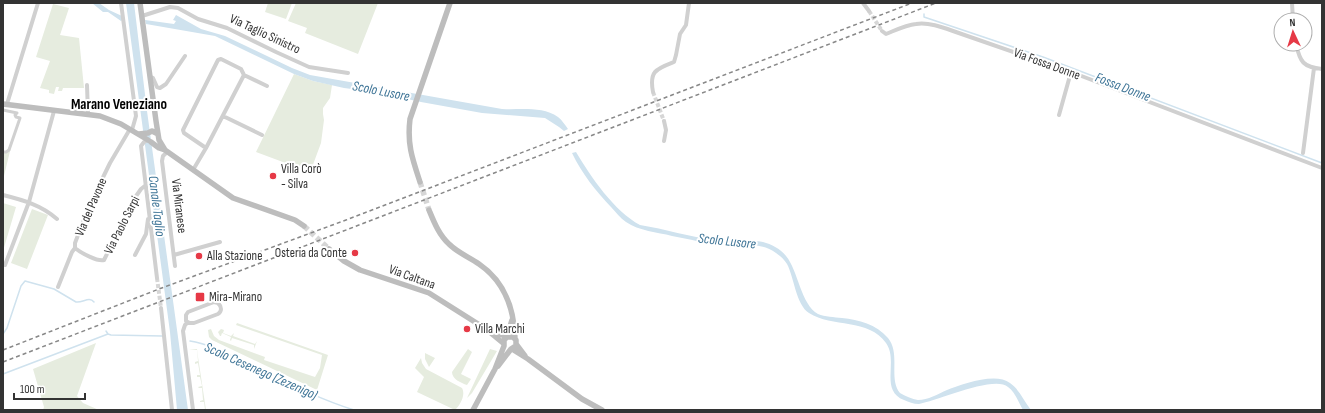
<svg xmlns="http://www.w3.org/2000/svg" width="1325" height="413" viewBox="0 0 1325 413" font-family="'Sofia Sans Condensed',sans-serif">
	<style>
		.green { fill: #e6ecdf }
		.water { fill: #cfe2ee }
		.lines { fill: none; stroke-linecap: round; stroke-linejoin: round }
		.stream { stroke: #cfe2ee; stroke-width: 1.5 }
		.minor-tunnel { stroke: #d6d6d6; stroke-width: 4; stroke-dasharray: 4 2; stroke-linecap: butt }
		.secondary-tunnel { stroke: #d6d6d6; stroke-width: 5.5; stroke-dasharray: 5.5 3; stroke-linecap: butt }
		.pedestrian { stroke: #d0d0d0; stroke-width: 3 }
		.minor { stroke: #d0d0d0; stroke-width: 4 }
		.secondary { stroke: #bdbdbd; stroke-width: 5.5 }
		.rail { stroke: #888; stroke-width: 1.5; stroke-dasharray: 4 3; stroke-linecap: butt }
		.poi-dot { fill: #e63946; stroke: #fff; stroke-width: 1.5 }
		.labels { text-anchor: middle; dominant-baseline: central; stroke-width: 4; stroke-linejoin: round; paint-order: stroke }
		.street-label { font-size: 13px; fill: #333; stroke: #fff }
		.poi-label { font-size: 13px; fill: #333; stroke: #fff; text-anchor: start }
		.water-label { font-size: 14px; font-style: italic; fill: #3f7597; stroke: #fff }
		.quarter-label { font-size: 15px; font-weight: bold; fill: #000; stroke: #fff }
	</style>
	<rect width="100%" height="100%" fill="#fff"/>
	<path class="green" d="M268 3H292L286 19 265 12Z
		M296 3H378L358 54 305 33 307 28 288 21Z
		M53 4 69 8 60 35 79 38 84 88H63L62 91H58L59 87H56L54 94 49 93V90L40 88 50 61 36 57Z
		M294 74 313 81 332 85 330 98 323 108V114L324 120 321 143 311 170 307 171 256 152Z
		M13 139 3 180V152H6Z
		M3 203 16 207 3 251Z
		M32 209 48 215 27 269 11 263Z
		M237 323 328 355 317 390 212 340 209 337 208 330 211 329 214 336 219 340 265 357 264 360 315 377 320 368 322 355 236 325Z
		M221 329 224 330 223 333 231 336 234 333 233 336 255 344 257 341 254 349V345L232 338 231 341 230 340 231 337 222 333 221 336H220L218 332Z
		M96 343 77 396 83 403 99 410H43L44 407 33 369Z
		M197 349 198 357 206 410H205L204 402H200V401L203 400 202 388H199L198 387 202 386 200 377H197V375H200L198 363 195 364V362L198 361 197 350H189Z
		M468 349 472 352 461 374 471 379 467 385C461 383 452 379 452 372Z
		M490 349 497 351 472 393 467 398Z
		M425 353 435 358 429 367 425 359Z
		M421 358 422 363 426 369 462 388C466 395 460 405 455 410L417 392 424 377 415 368Z"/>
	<path class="water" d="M92 3H99L109 10 122 16V20L121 21 108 12H103Z
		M126 3H134L147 111 188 410H177L170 332Z
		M176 15 201 29 225 36 292 68 310 75 502 109C521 110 542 106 558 117 562 120 565 125 568 129L564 131 559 127 545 118 482 113 421 102 375 92 344 88 313 81 294 74 215 36 146 24 145 20 174 24 176 21 173 20Z
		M576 152C591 177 614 211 640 225 665 229 690 237 715 240 730 242 748 238 763 242 771 244 781 249 786 256 798 270 801 305 818 314 825 317 834 317 842 318 859 320 876 324 888 338 901 354 888 378 900 393 905 396 912 399 918 400 928 400 938 394 947 390 962 384 996 372 1010 383 1019 389 1024 401 1031 410H1023C1019 403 1015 392 1008 387 994 375 937 401 919 404 913 404 909 402 904 400 879 390 899 361 886 343 869 318 832 328 809 313 796 305 794 277 787 264 784 259 780 256 776 253 761 242 741 245 723 244 706 244 689 239 672 236 657 232 639 231 626 222 620 218 616 212 611 207 596 191 582 174 572 153Z"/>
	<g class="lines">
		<path class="stream" d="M924 14V17L1043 57 1322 163
			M106 331 108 334 111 335 162 336
			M3 334 7 328 21 286 25 281 54 289 76 302C83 303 89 296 94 302
			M190 341C210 344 227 354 244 362 280 379 316 398 354 410
			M3 374 108 334"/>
		<path class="minor-tunnel" d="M869 11 882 31
			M653 92 664 121
			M157 278 161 308"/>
		<path class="secondary-tunnel" d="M420 182 429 210
			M304 226 329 249"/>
		<path class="pedestrian" d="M3 110 17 113 15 115 16 117 20 118 9 150 6 152H3"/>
		<path class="minor" d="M121 3 136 116 132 130
			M863 3 869 11
			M1292 3 1293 20
			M142 16 170 7 178 8 198 19 227 28 276 52 309 67 348 73
			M882 31 886 34C896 30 906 25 916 24 928 22 942 27 953 31L1071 72 1322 168
			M1296 44C1300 62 1303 67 1322 69
			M150 77 153 78 157 87 160 88 166 84 185 56
			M87 85 88 114
			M653 92C649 71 656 69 674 62L676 55 680 34 686 25 689 3
			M7 104 38 3
			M1059 115 1071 72
			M223 116 262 135
			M148 140 144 142 141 146 157 278
			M664 141 666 130 664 121
			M206 148 184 133 183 130 218 60 221 59 241 69 244 75 267 86
			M167 152 163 156 162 161 175 266
			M1303 153 1314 68
			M193 170 206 148 244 75
			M3 195C23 200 41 205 57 219
			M75 248C81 253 98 262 104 260L134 199 141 189 146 185
			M135 255 146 234 148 219
			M174 255 220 242
			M3 264 5 265 29 202 54 111
			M58 287 72 252 75 248V243L90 204 110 163 130 129
			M214 302 218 303C222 307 222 311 218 314L194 323H189L186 321V315L188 312Z
			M161 308 172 410
			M188 322 185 325 183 331 193 410"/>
		<path class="secondary" d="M140 3 156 121 159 140 165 150
			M3 104 100 116 121 124 148 140
			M139 134 148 133 152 131 158 134
			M151 142 159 148 165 150 233 198 295 220 304 226
			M420 182C412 158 407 144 410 119L450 3
			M429 210C434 222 439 235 449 244 458 253 469 257 479 264 504 281 514 309 515 338
			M329 249 344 261 360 270 429 293 486 329 503 343
			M490 330 507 337H513L516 340V344L525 356
			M507 336 512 320
			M512 349 528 359 582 399 602 410
			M498 366 511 349 514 347
			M473 410 495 369 504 346V340L507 337"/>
		<path class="rail" d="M3 350 159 289 346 220 912 3
			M3 362 936 3"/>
	</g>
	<g class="poi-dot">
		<circle cx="273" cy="176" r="4"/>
		<circle cx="355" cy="253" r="4"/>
		<circle cx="199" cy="256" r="4"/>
		<rect x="195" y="292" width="10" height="10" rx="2"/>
		<circle cx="467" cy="329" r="4"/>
	</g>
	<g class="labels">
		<g class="street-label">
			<text transform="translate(265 34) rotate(25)">Via Taglio Sinistro</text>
			<text transform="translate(1047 64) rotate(20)">Via Fossa Donne</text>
			<text transform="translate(179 206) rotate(83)">Via Miranese</text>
			<text transform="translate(91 207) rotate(-67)">Via del Pavone</text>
			<text transform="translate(122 225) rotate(-63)">Via Paolo Sarpi</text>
			<text transform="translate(412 277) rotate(20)">Via Caltana</text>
		</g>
		<g class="poi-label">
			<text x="281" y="169">Villa Corò<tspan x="281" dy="15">- Silva</tspan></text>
			<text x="347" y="253" text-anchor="end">Osteria da Conte</text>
			<text x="207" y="256">Alla Stazione</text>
			<text x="209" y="297">Mira-Mirano</text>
			<text x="475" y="329">Villa Marchi</text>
		</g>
		<g class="water-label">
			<text transform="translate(1123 87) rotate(21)">Fossa Donne</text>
			<text transform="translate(381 91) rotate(11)">Scolo Lusore</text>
			<text transform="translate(157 206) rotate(83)">Canale Taglio</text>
			<text transform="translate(727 241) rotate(6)">Scolo Lusore</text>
			<text transform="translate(261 371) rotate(24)">Scolo Cesenego (Zezenigo)</text>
		</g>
		<g class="quarter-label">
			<text x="119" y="104">Marano Veneziano</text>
		</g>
	</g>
	<rect width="1325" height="413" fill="none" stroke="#333333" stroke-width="8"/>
	<g transform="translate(1293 32) rotate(356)"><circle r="19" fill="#ffffff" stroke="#adadad"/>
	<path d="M0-3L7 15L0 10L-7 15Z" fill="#e63946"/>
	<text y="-6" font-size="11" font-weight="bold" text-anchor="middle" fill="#333333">N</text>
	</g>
	<path d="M14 393v6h71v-6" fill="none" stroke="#333333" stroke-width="2"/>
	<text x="20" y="393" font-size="12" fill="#333333" stroke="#ffffff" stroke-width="3" paint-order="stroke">100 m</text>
</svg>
